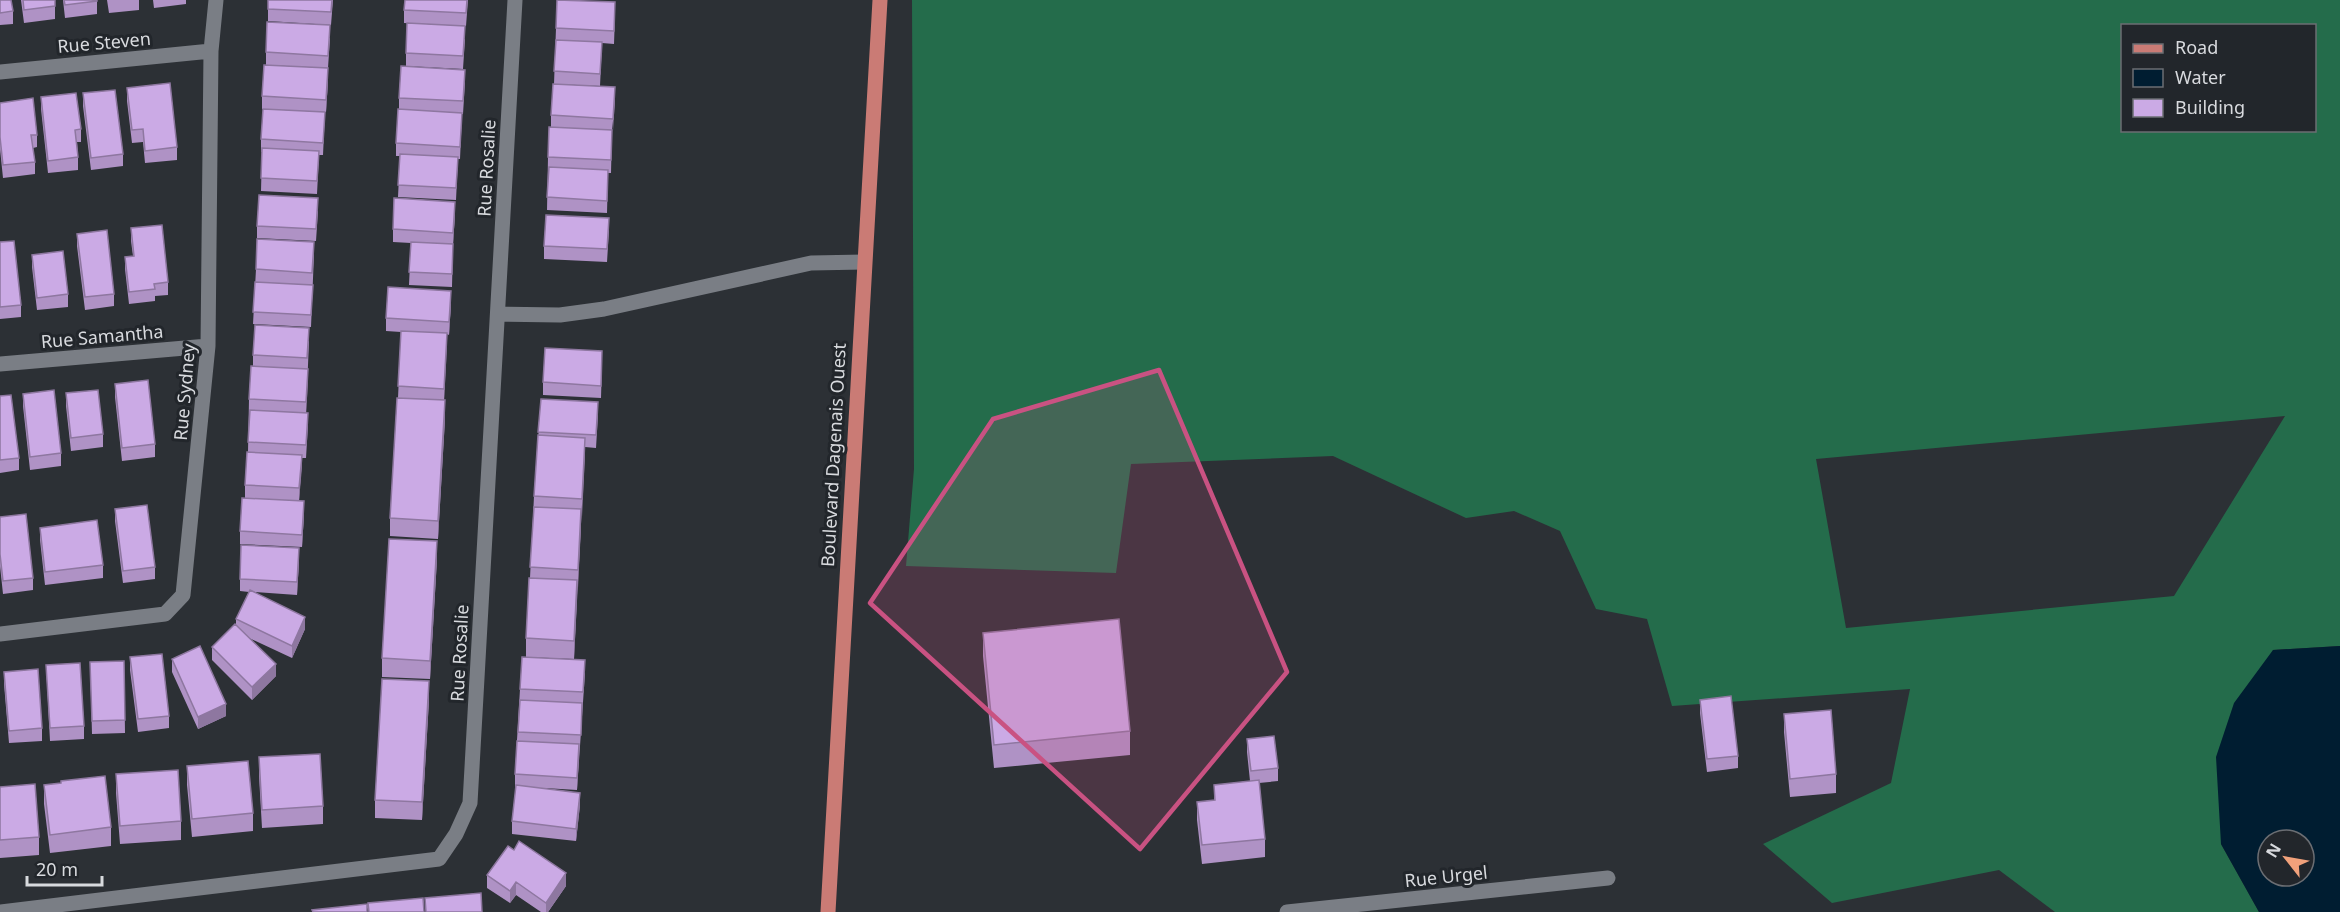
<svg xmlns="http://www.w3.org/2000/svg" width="2340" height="912" viewBox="0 0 2340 912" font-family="'Noto Sans',sans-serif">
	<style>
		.forest { fill: #246c4b; fill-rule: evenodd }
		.water { fill: #001d31; fill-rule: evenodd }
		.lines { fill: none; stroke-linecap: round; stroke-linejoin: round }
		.minor { stroke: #7a7e85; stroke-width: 15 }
		.major { stroke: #ca7b75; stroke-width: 15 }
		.wall { fill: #af92c5 }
		.shaded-wall { fill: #8e77a0 }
		.building { fill: #cbaae5; stroke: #8e77a0; stroke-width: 1.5 }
		.marked { fill: #c95282; fill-opacity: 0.2; stroke: #c95282; stroke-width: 4.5; stroke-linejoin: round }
		.labels { text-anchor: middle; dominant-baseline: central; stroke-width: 6; stroke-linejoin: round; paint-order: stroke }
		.street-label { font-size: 18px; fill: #d8dade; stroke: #22262b }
	</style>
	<rect width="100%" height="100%" fill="#2c3035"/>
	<path class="forest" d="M912 0H2340V646L2273 650 2221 844 2259 912H2055L1999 870 1832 903 1763 844 1891 783 1910 689 1672 706 1647 619 1596 609 1560 531 1514 511 1466 518 1333 456 1131 464 1116 573 906 566 914 469ZM2122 26H2314V130H2122ZM2285 416 2174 596 1846 628 1816 459Z"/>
	<path class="water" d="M2340 646V912H2259L2221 844 2216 757 2234 703 2273 650ZM2268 840H2304V876H2268Z"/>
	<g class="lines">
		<path class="minor" d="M0 72 211 51
			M498 314 560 315 604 309 811 263 864 262
			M0 364 208 346
			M0 634 165 614 183 595 208 346 211 51 216 0
			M0 912 439 859 456 834 470 803 515 0
			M1287 912 1608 878"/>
		<path class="major" d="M828 912 880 0"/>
	</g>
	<path class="wall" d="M0 0 13 11V24L0 25Z
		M21 0H55V19L24 23Z
		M63 0H97V14L65 18Z
		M107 0H139V10L109 13Z
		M153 0H186V4L154 8Z
		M268 0H333L331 25 268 21Z
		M468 0 466 26 404 23V10Z
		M615 15 614 44 602 43 600 86 554 84 556 28Z
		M330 38 328 68 266 65V52Z
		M465 39 463 69 406 66V53Z
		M328 81 326 112H325L323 155H319L317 194 261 191 262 152H261V139L317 112 262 109V96Z
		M465 82 463 114H462L460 159H458L456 200 398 197 400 156H396V143L399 110V98Z
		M127 88 177 147V160L145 163 143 142 132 143 127 101Z
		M83 93 123 154V166L91 170 83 106Z
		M41 97 81 129V142H77L78 157V170L48 173 41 109Z
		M615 100 612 131 611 173H608L607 213 547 210 548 157 551 127V115Z
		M0 103 37 135V147L33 148 35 162V174L3 178 0 149Z
		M318 211 316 241 257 238V226Z
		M455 214 453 245 452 287 409 285 411 243 393 242V229Z
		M131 228 168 282V295L155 296V301L129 304 125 269V257L133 256 131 241Z
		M609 230 607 262 544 259V246Z
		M77 234 114 294V306L85 310 77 246Z
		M0 242 21 305V317L0 319Z
		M314 254 311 327 253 324 256 269Z
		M32 255 68 294V307L37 310 32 267Z
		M451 304 449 335 447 334 444 400 445 419 438 539 390 536V518L398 398 401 332 386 331V318Z
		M309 341 306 413 308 425 306 458H302L299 501 304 514 302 547 240 544V531L245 498V485L248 452 249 399 253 366V355Z
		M602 363 601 398 543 395V382Z
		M115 384 155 444V457L122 461 115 397Z
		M66 393 103 434V447L71 451 66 406Z
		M23 394 61 453V466L30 470 23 406Z
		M0 396 19 458V470L0 473Z
		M541 399 598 415 596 448 585 447 574 659 526 657V638L530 578 534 496Z
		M115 509 155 567V579L123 583 115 521Z
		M0 517 33 578V590L3 594 0 566Z
		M40 528 103 565V578L45 585 40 540Z
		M437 559 430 679 382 677V658Z
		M299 561 297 595 255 592 305 629 292 658 249 638 276 676 252 700 212 660V647L236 624V619L249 592 240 591V579Z
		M983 633 1130 731V755L994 768 983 656Z
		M130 657 169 716V728L138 732 130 670Z
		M172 659 226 716 198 729 172 672Z
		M124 661 125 733 92 734 90 662Z
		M46 665 84 726V739L50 741Z
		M4 672 42 728V741L9 743 4 684Z
		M585 673 577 790 544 788 580 805 576 841 512 834V821L516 787H515V774L520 689Z
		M429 700 422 820 375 818V800Z
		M1700 700 1738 756V768L1707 772 1700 713Z
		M1784 714 1836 774V793L1790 797 1784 732Z
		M1247 739 1278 768V781L1259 783 1265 839V857L1202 864 1197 820V802L1214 800V785L1250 781 1247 752Z
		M259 757 323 806V824L262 828 259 776Z
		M187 766 253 813V831L192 837 187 785Z
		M116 774 181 821V840L120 844 116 793Z
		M44 785 111 827V846L50 853 44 804Z
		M0 787 39 837V855L0 858Z
		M487 875 566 886 548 912H541L516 895 510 903 487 888Z"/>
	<path class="shaded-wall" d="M328 68V81L326 112V100Z
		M615 87V100L613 131V119Z
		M455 202V214L453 245V233Z
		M451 291V304L449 335V322Z
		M447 333V346L444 402V389Z
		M308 369V382L306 415V402Z
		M445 400V419L438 539V521Z
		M585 438V456L582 517V499Z
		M302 455V467L299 501V488Z
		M304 501V514L302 547V535Z
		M581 509V528L578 588V570Z
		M437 541V559L430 679V661Z
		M299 548V561L297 595V582Z
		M577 580V599L574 659V641Z
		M305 617V629L292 658V646Z
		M276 664V676L252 700V687Z
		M429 681V700L422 820V802Z
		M226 704V716L198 729V717Z
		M579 744V757L577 790V778Z
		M580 793V805L576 841V829Z
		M566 873V886L548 912H546V903Z
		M516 882V895L510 903V891Z"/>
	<path class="building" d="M0 0H11L13 11 0 13Z
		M23 0H55V6L24 10Z
		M64 0H97V1L65 5Z
		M268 0H332L331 12 268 9Z
		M405 0H467L466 13 404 10Z
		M557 0 615 2 614 31 556 28Z
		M267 22 330 25 328 56 266 52Z
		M407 23 465 26 463 56 406 53Z
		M556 40 602 42 600 74 554 71Z
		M264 65 328 68 326 100 262 96Z
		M401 66 465 70 463 101 399 98Z
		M170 83 177 147 145 151 143 129 132 130 127 88Z
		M553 84 615 87 613 119 551 115Z
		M115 90 123 154 91 158 83 93Z
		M76 93 81 129 75 130 78 157 48 161 41 97Z
		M33 98 37 135H31L35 162 3 165 0 137V103Z
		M263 109 325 112 323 143 261 139Z
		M398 109 462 113 460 147 396 143Z
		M549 127 612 130 611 160 548 157Z
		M262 148 319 151 317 181 261 178Z
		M400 154 458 157 456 188 398 185Z
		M549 167 608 170 607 201 547 197Z
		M259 195 318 198 316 229 257 226Z
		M394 198 455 202 453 233 393 229Z
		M546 215 609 218 607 249 544 246Z
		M162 225 168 282 154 284 155 289 129 292 125 257 134 256 131 228Z
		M107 230 114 294 85 297 77 234Z
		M257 239 314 242 312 273 256 269Z
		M14 241 21 305 0 307V242Z
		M411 242 453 244 452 274 409 272Z
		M63 251 68 294 37 298 32 255Z
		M255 282 313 285 311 315 253 312Z
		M388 287 451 291 449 322 386 318Z
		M255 325 309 328 307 358 253 355Z
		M401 331 447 333 444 389 398 386Z
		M545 348 602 351 601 386 543 382Z
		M251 366 308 369 306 402 249 399Z
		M148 380 155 444 122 448 115 384Z
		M54 390 61 453 30 457 23 394Z
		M98 390 103 434 71 438 66 393Z
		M11 395 19 458 0 460V396Z
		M397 398 445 400 438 521 390 518Z
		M541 399 598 402 596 435 538 432Z
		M250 410 308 413 306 445 248 442Z
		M538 435 585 438 582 499 534 496Z
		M247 452 302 455 299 488 245 485Z
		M242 498 304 501 302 535 240 531Z
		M147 505 155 567 123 571 115 509Z
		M534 507 581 509 578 570 530 567Z
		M26 514 33 578 3 581 0 554V517Z
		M97 520 103 565 45 572 40 528Z
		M389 539 437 541 430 661 382 658Z
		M241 545 299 548 297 582 240 579Z
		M529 578 577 580 574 641 526 638Z
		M250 590 305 617 292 646 236 619Z
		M1119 619 1130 731 994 745 983 633Z
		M235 624 276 664 252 687 212 647Z
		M200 646 226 704 198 717 172 659Z
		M162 654 169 716 138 719 130 657Z
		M522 657 585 660 583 692 520 689Z
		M124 661 125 720 92 721 90 662Z
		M80 663 84 726 50 728 46 665Z
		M38 669 42 728 9 731 4 672Z
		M382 679 429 681 422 802 375 800Z
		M1731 696 1738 756 1707 759 1700 700Z
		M520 700 582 703 581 735 518 732Z
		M1831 710 1836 774 1790 779 1784 714Z
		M1274 736 1278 768 1251 771 1247 739Z
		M517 741 579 744 577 778 515 774Z
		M320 754 323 806 262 810 259 757Z
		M248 761 253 813 192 819 187 766Z
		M178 770 181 821 120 826 116 774Z
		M105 776 111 827 50 835 44 785 61 783V781Z
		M1259 780 1265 839 1202 845 1197 802 1215 800 1214 785Z
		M35 784 39 837 0 840V787Z
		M516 785 580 793 576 829 512 821Z
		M519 841 566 873 546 903 516 882 510 891 487 875 508 846 514 850Z
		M481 893 482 912H426L425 898Z
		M423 898 424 912H369L368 903Z
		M367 904V912H313L312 910Z"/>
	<path class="marked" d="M1159 370 1287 672 1140 849 870 603 993 419Z"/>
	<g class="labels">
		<g class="street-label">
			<text transform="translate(104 42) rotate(-5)">Rue Steven</text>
			<text transform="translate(486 168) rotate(-87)">Rue Rosalie</text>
			<text transform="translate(102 336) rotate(-5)">Rue Samantha</text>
			<text transform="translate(184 392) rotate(-85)">Rue Sydney</text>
			<text transform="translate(833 455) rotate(-87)">Boulevard Dagenais Ouest</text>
			<text transform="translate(459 653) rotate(-87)">Rue Rosalie</text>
			<text transform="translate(1446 876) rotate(-6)">Rue Urgel</text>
		</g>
	</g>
	<rect x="2121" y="24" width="195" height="108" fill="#22262b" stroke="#6b6e73" stroke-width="1.5"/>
	<rect x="2133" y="44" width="30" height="9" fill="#ca7b75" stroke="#6b6e73" stroke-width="1.5"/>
	<text x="2175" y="54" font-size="18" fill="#d8dade">Road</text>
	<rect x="2133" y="69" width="30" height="18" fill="#001d31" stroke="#6b6e73" stroke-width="1.5"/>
	<text x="2175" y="84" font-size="18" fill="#d8dade">Water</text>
	<rect x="2133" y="99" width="30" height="18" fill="#cbaae5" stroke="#6b6e73" stroke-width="1.5"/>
	<text x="2175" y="114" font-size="18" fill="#d8dade">Building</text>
	<g transform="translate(2286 858) rotate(301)"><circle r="28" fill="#22262b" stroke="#6b6e73" stroke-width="1.5"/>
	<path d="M0-4.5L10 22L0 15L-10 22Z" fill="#f1a17b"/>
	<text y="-9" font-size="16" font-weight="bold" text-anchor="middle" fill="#d8dade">N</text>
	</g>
	<path d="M27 876v9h75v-9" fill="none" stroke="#d8dade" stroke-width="3"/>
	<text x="36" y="876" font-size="18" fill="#d8dade" stroke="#22262b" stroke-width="4.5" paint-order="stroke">20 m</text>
</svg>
